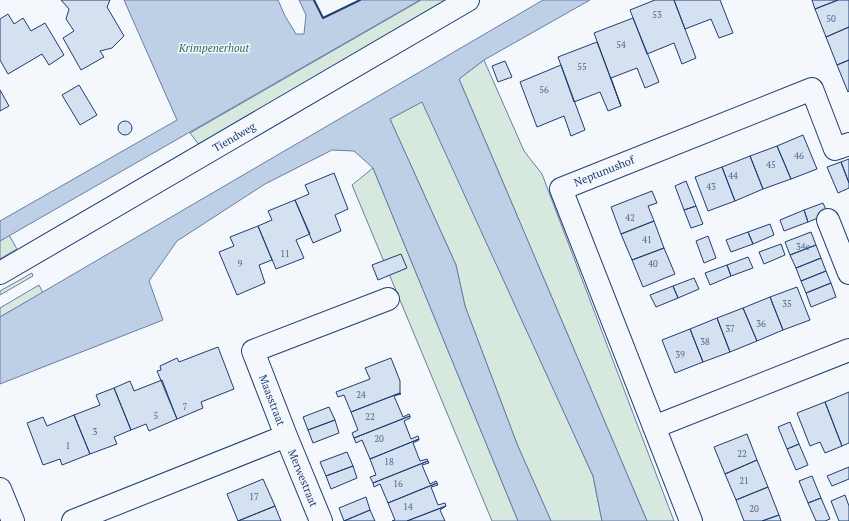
<svg xmlns="http://www.w3.org/2000/svg" width="849" height="521" viewBox="0 0 849 521" font-family="'PT Serif',serif">
	<style>
		.green { fill: #d7e8df; stroke: #687fa3 }
		.water { fill: #bed0e5; stroke: #687fa3 }
		.building { fill: #d5e0f0; stroke: #1d3f73 }
		.lines { fill: none; stroke-linecap: round; stroke-linejoin: round }
		.minor-casing { stroke: #1d3f73; stroke-width: 24 }
		.tertiary-casing { stroke: #1d3f73; stroke-width: 24 }
		.minor { stroke: #f4f7fb; stroke-width: 22 }
		.tertiary { stroke: #f4f7fb; stroke-width: 22 }
		.wall { stroke: #1d3f73; stroke-width: 2 }
		.labels { text-anchor: middle; dominant-baseline: central; stroke-width: 3; stroke-linejoin: round; paint-order: stroke }
		.number-label { font-size: 9px; fill: #4b6792 }
		.park-label { font-size: 11px; font-style: italic; fill: #2c6c60; stroke: #f4f7fb }
		.street-label { font-size: 11px; fill: #1d3f73; stroke: #f4f7fb }
	</style>
	<rect width="100%" height="100%" fill="#f4f7fb"/>
	<path class="green" d="M421 0H450L200 146 190 133Z
		M484 60 524 151 542 174 674 521H647L459 79Z
		M422 101 593 476 602 521H551L517 444 465 306 456 265 390 119Z
		M373 168 518 521H492L352 185Z
		M9 235 17 249 0 259V241Z
		M32 273 33 276 0 295V291Z
		M39 285 43 293 0 317V308Z"/>
	<path class="water" d="M124 0H278L285 16 296 34H304L306 15 299 0H314L323 18 360 0H420L0 241V221L177 120Z
		M543 0H590L484 60 459 79 647 521H602L593 476 422 102 390 119 456 265 465 306 517 444 551 521H518L373 168 354 151 332 150 265 184 177 241 149 281 163 320 0 384V317Z"/>
	<path class="building" d="M61 0H110L107 7 124 36 112 48 100 51 104 57 81 70 63 38 74 31 66 19 69 9Z
		M655 0H674L696 58 682 64 674 43 647 54 630 10Z
		M674 0H720L733 33 719 38 711 19 685 29Z
		M812 0H838L815 9Z
		M838 0H849V27L826 37 815 9Z
		M8 14 14 24 23 18 31 31 45 23 64 55 49 65 42 54 8 74 0 60V19Z
		M633 18 659 82 645 88 637 68 611 78 621 106 594 33Z
		M849 27V60L837 65 826 37Z
		M597 42 621 106 608 111 600 92 574 102 558 57Z
		M849 60V91L848 92 837 65Z
		M505 61 512 77 498 82 492 66Z
		M561 65 585 130 571 136 564 116 537 127 520 82Z
		M79 85 97 115 80 125 62 95Z
		M0 90 9 106 0 111Z
		M118 128a7 7 0 1 1 14 0a7 7 0 1 1-14 0Z
		M803 135 817 169 791 179 777 146Z
		M777 146 791 179 763 189 750 156Z
		M750 156 763 189 735 201 722 167Z
		M849 159V183L841 162Z
		M841 162 849 183V188L838 193 827 167Z
		M722 167 735 201 708 211 695 177Z
		M334 173 348 209 335 215 341 231 313 243 295 200 309 194 305 185Z
		M686 181 696 206 684 210 675 186Z
		M652 191 657 203 648 206 654 221 621 234 611 207Z
		M295 200 310 234 296 240 304 258 276 269 258 226 272 220 268 211Z
		M823 203 828 214 808 222 804 210Z
		M696 206 703 224 691 228 684 210Z
		M804 210 808 222 784 231 780 220Z
		M654 221 664 248 632 260 621 234Z
		M770 224 774 235 753 244 748 232Z
		M258 226 272 260 259 265 265 283 237 295 219 252 234 246 230 237Z
		M748 232 753 244 731 252 726 240Z
		M811 232 816 245 790 255 785 242Z
		M708 236 716 258 704 263 696 241Z
		M781 244 785 255 764 264 759 252Z
		M816 245 821 258 796 268 790 255Z
		M664 248 675 274 643 287 632 260Z
		M401 254 407 268 378 280 372 265Z
		M748 257 753 268 731 276 727 265Z
		M821 258 826 271 801 281 796 268Z
		M727 265 731 276 710 285 705 273Z
		M826 271 831 283 806 293 801 281Z
		M694 278 699 289 678 298 673 286Z
		M831 283 836 297 811 307 806 293Z
		M673 286 678 298 656 307 650 295Z
		M797 287 810 320 783 330 770 297Z
		M770 297 783 330 757 341 743 308Z
		M743 308 757 341 730 352 717 318Z
		M717 318 730 352 703 362 690 329Z
		M690 329 703 362 675 373 662 340Z
		M218 347 234 389 201 402 203 408 177 419 157 371 161 370 160 366 177 358 179 362Z
		M391 358 400 381V393L351 412 344 395 338 397 336 392 370 379 365 368Z
		M162 380 177 419 149 431 146 424 131 430 114 388 130 381 134 391Z
		M114 388 131 430 114 437 117 444 90 454 74 415 100 405 96 395Z
		M849 392V443L842 446 825 402Z
		M400 393 401 394 394 396 403 417 409 414 410 416 354 438 352 433 358 430 351 412Z
		M825 402 842 446 825 453 820 442 810 446 797 413Z
		M329 407 335 420 308 430 303 417Z
		M74 415 90 454 62 465 60 459 43 465 27 423 43 417 47 426Z
		M410 416V418L404 421 411 439 418 436 419 439 370 459 362 440 356 443 354 438Z
		M335 420 339 433 313 443 308 430Z
		M790 422 799 444 787 449 778 427Z
		M747 434 757 460 725 474 714 447Z
		M419 439V440L413 443 420 461 427 459 428 461 373 483 370 477 376 475 370 459Z
		M799 444 808 465 796 470 787 449Z
		M347 452 353 466 326 476 320 462Z
		M757 460 768 487 736 500 725 474Z
		M428 461 429 463 422 465 430 484 436 481 437 483 388 503 380 484 374 487 373 483Z
		M353 466 357 478 331 489 326 476Z
		M849 467V479L832 486 827 476Z
		M812 476 821 498 808 503 799 481Z
		M263 479 275 506 238 521 227 494Z
		M437 483 438 485 431 487 438 505 445 503 446 506 407 521H392L395 520 388 503Z
		M768 487 779 515 762 521H744L736 500Z
		M845 495 849 506V521H839L831 501Z
		M366 497 370 510 344 521 339 508Z
		M821 498 830 519 825 521H816L808 503Z
		M275 506 281 521H238Z
		M446 506 440 510 445 521H407Z
		M370 510 375 521H344Z
		M779 515 781 521H762Z"/>
	<g class="lines">
		<defs>
			<path id="minor" d="M828 220 849 273
				M654 427 849 350
				M286 436 321 521
				M0 489 13 521
				M73 521 286 436 253 351 388 299
				M691 521 561 189 812 89 835 149 849 144"/>
			<path id="tertiary" d="M0 273 468 0"/>
		</defs>
		<use href="#minor" class="minor-casing"/>
		<use href="#tertiary" class="tertiary-casing"/>
		<use href="#minor" class="minor"/>
		<use href="#tertiary" class="tertiary"/>
		<path class="wall" d="M314 0 323 18 360 0"/>
	</g>
	<g class="labels">
		<g class="number-label">
			<text x="657" y="15">53</text>
			<text x="831" y="19">50</text>
			<text x="621" y="45">54</text>
			<text x="582" y="67">55</text>
			<text x="544" y="90">56</text>
			<text x="799" y="156">46</text>
			<text x="771" y="165">45</text>
			<text x="733" y="176">44</text>
			<text x="711" y="187">43</text>
			<text x="630" y="218">42</text>
			<text x="647" y="240">41</text>
			<text x="803" y="247">34e</text>
			<text x="285" y="254">11</text>
			<text x="240" y="264">9</text>
			<text x="653" y="264">40</text>
			<text x="787" y="304">35</text>
			<text x="761" y="324">36</text>
			<text x="730" y="329">37</text>
			<text x="705" y="342">38</text>
			<text x="680" y="355">39</text>
			<text x="361" y="395">24</text>
			<text x="185" y="407">7</text>
			<text x="156" y="416">5</text>
			<text x="370" y="417">22</text>
			<text x="95" y="432">3</text>
			<text x="379" y="439">20</text>
			<text x="68" y="446">1</text>
			<text x="742" y="454">22</text>
			<text x="389" y="462">18</text>
			<text x="744" y="481">21</text>
			<text x="398" y="484">16</text>
			<text x="254" y="497">17</text>
			<text x="408" y="507">14</text>
			<text x="754" y="509">20</text>
		</g>
		<g class="park-label">
			<text x="214" y="48">Krimpenerhout</text>
		</g>
		<g class="street-label">
			<text transform="translate(234 137) rotate(-30)">Tiendweg</text>
			<text transform="translate(604 171) rotate(-22)">Neptunushof</text>
			<text transform="translate(272 400) rotate(69)">Maasstraat</text>
			<text transform="translate(303 478) rotate(68)">Merwestraat</text>
		</g>
	</g>
</svg>
